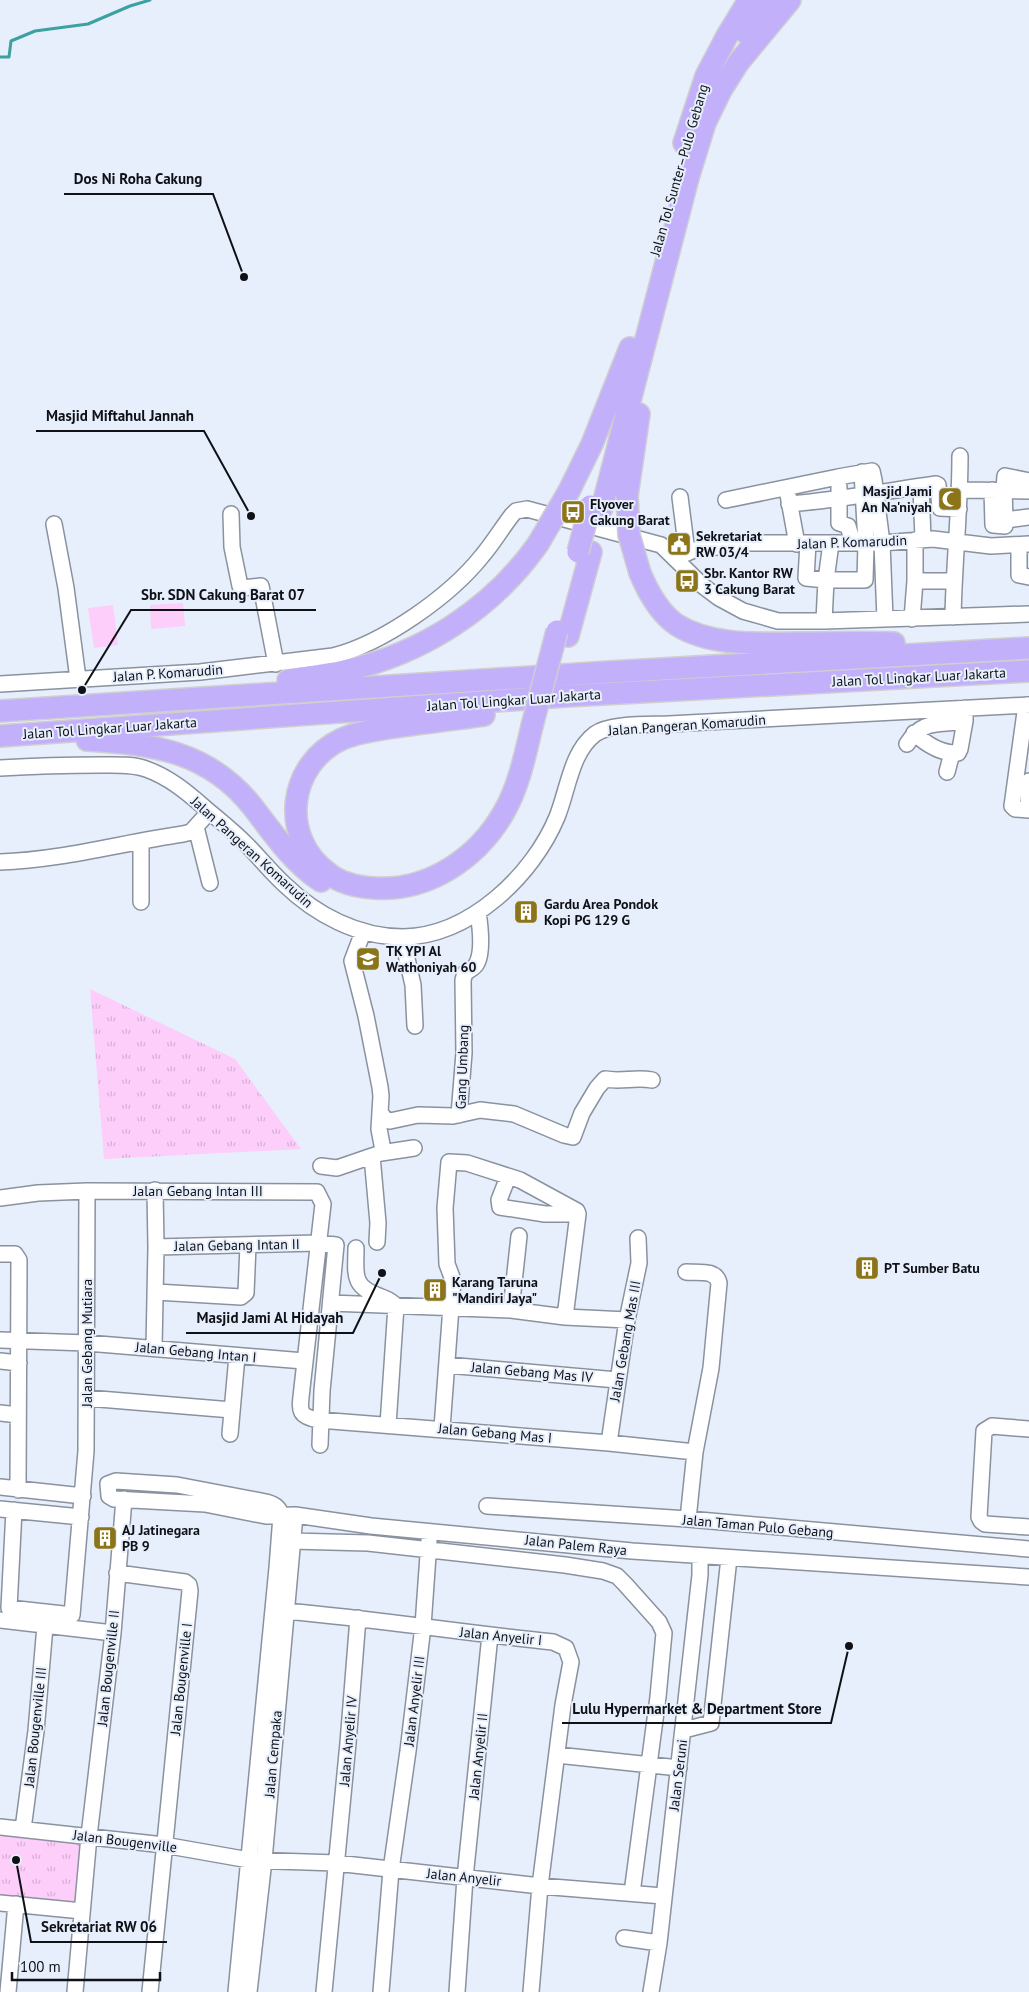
<svg xmlns="http://www.w3.org/2000/svg" width="1029" height="1992" viewBox="0 0 1029 1992" font-family="'PT Sans',sans-serif">
	<style>
		.grass { fill: url(#grass-tufts) }
		.pitch { fill: #fccef9 }
		.lines { fill: none; stroke-linecap: round; stroke-linejoin: round }
		.stream { stroke: #3ca1a0; stroke-width: 3 }
		.minor-casing { stroke: #8a929f; stroke-width: 18 }
		.highway-casing { stroke: #cfcfd0; stroke-width: 24 }
		.minor { stroke: #fff; stroke-width: 15 }
		.highway { stroke: #c2b0fb; stroke-width: 21 }
		.highway-bridge-casing { stroke: #cfcfd0; stroke-width: 24; stroke-linecap: butt }
		.highway-bridge { stroke: #c2b0fb; stroke-width: 21 }
		.labels { text-anchor: middle; dominant-baseline: central; stroke-width: 4; stroke-linejoin: round; paint-order: stroke }
		.street-label { font-size: 14px; fill: #0f1116; stroke: #e7effd }
		.poi-label { font-size: 14px; font-weight: bold; fill: #0f1116; stroke: #e7effd; text-anchor: start }
		.leader { fill: none; stroke: #0f1116; stroke-width: 2 }
		.callout-dot { fill: #0f1116; stroke: #e7effd; stroke-width: 2 }
		.callout-label { font-size: 15px; text-anchor: middle; font-weight: bold; fill: #0f1116; stroke: #e7effd; stroke-width: 4; stroke-linejoin: round; paint-order: stroke }
	</style>
	<defs>
		<pattern id="grass-tufts" width="24" height="20" patternUnits="userSpaceOnUse" patternTransform="scale(1.25)"><rect width="24" height="20" fill="#fccef9"/><path d="M3 7l-1-3M5 7V3M7 7l1-3M15 17l-1-3M17 17v-4M19 17l1-3" fill="none" stroke="#d7b0d5"/></pattern>
	</defs>
	<rect width="100%" height="100%" fill="#e7effd"/>
	<path class="grass" d="M90 989 235 1059 301 1149 104 1159Z
		M0 1827 89 1836 82 1911 0 1903Z"/>
	<path class="pitch" d="M183 603 185 626 151 629 150 605Z
		M113 605 118 645 94 648 88 608Z"/>
	<g class="lines">
		<path class="stream" d="M0 57H9L11 41 35 31 88 24 130 6 150 0"/>
		<defs>
			<path id="minor" d="M1029 481 1005 476 1004 489 1005 520 1029 517
				M839 487V523L848 526 853 543
				M921 487 923 539
				M960 490 1029 491
				M992 490 993 525 1005 526
				M788 495 797 544
				M680 497 687 552
				M726 500 838 477 872 471 874 480 882 543 885 619
				M789 504C838 500 887 491 936 484L938 485 940 508 959 509
				M231 514 232 547 240 586 242 588 261 586 276 664
				M54 524 66 588 78 679
				M808 543 806 578 826 580H865L866 543 862 472
				M1019 545V575L1029 577
				M676 558 694 550 747 543H882L933 539 991 546 1029 544
				M915 581H954
				M953 617C954 563 960 510 960 456
				M912 619 915 581V540
				M824 621 826 580 831 543
				M0 684 200 672 333 656C384 643 450 596 482 556 493 543 502 528 512 515L516 511 527 509 661 545 703 586 719 598 743 611 778 621H824L1029 614
				M1026 705 1012 806 1015 809 1029 810
				M914 733C926 744 941 754 958 753L960 749 965 721V708
				M907 744C923 718 939 726 965 721
				M0 768C33 766 67 765 101 765 115 765 133 764 146 769 169 777 188 793 205 808 219 820 233 831 246 844 259 857 270 871 284 884 316 915 358 937 403 937 470 936 533 875 557 817 568 790 571 752 595 734 610 723 651 725 669 724L1029 705
				M947 772 952 753
				M1028 810 1029 781
				M196 827 210 883
				M0 862C62 860 121 843 183 834L191 832 209 812
				M141 902V841
				M363 932 352 961 366 1016 380 1087 381 1096 379 1129 383 1150 381 1153 372 1156 378 1223 377 1242
				M402 937 413 985 415 1026
				M380 1112 385 1119 390 1121 418 1115 453 1116 480 1110 514 1114 564 1135 573 1137 582 1113 597 1088 605 1079C622 1082 635 1077 652 1080
				M459 1115 464 1053 463 980 465 973C469 970 475 968 477 963 483 951 480 925 478 912
				M381 1153 414 1148
				M321 1166 337 1168 372 1156
				M508 1177 499 1200 500 1207 545 1214H578
				M0 1198 38 1193 87 1191 317 1192 323 1204 302 1388C300 1409 296 1416 319 1420L609 1443 695 1452
				M156 1247 318 1243 336 1245 322 1391 320 1445
				M356 1248C356 1273 351 1286 379 1296 386 1299 391 1300 396 1306L388 1425
				M0 1254H15L19 1260 18 1490
				M686 1272C698 1273 716 1269 719 1283L711 1368 695 1452 688 1519
				M156 1292 241 1297 246 1293 248 1245
				M331 1303 511 1310 565 1317 627 1320
				M511 1310 519 1236
				M565 1317 578 1214
				M0 1340 87 1343 304 1361
				M154 1348 156 1247 155 1190
				M0 1361 19 1363
				M447 1365 617 1380
				M87 1398 232 1410
				M0 1413 18 1415
				M442 1428 453 1280 447 1264 445 1208 449 1162 467 1163 520 1180 577 1211 578 1214
				M1029 1429 992 1426 984 1431 979 1517 981 1521 985 1524 1029 1527
				M230 1434 237 1356
				M609 1443 627 1320 639 1263 638 1238
				M0 1487 83 1496
				M487 1506 688 1519 1029 1549
				M0 1509 81 1517
				M14 1510 9 1608 72 1615 86 1451 87 1191
				M292 1541 368 1543 565 1565 603 1571 617 1576 625 1584 659 1622 664 1633 658 1697 632 1893
				M117 1573 185 1582 189 1585 190 1591 150 1992
				M286 1611C375 1619 464 1633 553 1642L566 1648 571 1662 563 1705 540 1886 531 1992
				M0 1620 113 1633
				M684 1730 711 1723 729 1558
				M557 1755 679 1768
				M0 1827 164 1845 249 1860 336 1863 540 1886 663 1896
				M23 1829 36 1731 45 1626
				M0 1903 82 1911
				M624 1938 659 1943
				M8 1992 16 1904
				M75 1992 89 1836 113 1633 124 1499
				M236 1992 277 1568 281 1516C280 1507 274 1504 266 1502L177 1485 116 1481 108 1484 109 1496 114 1499 205 1504 266 1516 295 1515 371 1526 632 1551 1029 1577
				M249 1992 264 1860 295 1515
				M324 1992 348 1743 358 1618
				M381 1992 391 1870 408 1751 423 1626 429 1541
				M457 1992 465 1878 490 1635
				M651 1992 659 1943 700 1575V1556"/>
			<path id="highway" d="M745 32 768 0
				M684 143 706 76 727 36 749 0
				M569 491 592 444 630 348
				M627 496 639 414
				M602 508 688 178 705 123 721 90 738 63 790 0
				M640 573C648 592 659 613 677 625 712 647 762 643 801 643 832 643 863 642 894 643
				M568 636 591 552
				M288 680C307 677 326 675 344 671 422 654 492 609 538 544
				M0 711 609 672 1029 648
				M484 715C456 719 429 722 401 726 382 729 360 731 342 739 288 764 279 837 328 873 340 883 358 887 374 888 428 892 478 858 504 812 519 786 525 755 532 726
				M0 736 566 696 1029 671
				M87 740C153 744 208 751 252 806 273 833 292 862 321 881"/>
		</defs>
		<use href="#minor" class="minor-casing"/>
		<use href="#highway" class="highway-casing"/>
		<use href="#minor" class="minor"/>
		<use href="#highway" class="highway"/>
		<defs>
			<path id="highway-bridge" d="M627 496 629 535 640 573
				M538 544 569 491
				M578 552 590 506
				M532 726 557 631"/>
		</defs>
		<use href="#highway-bridge" class="highway-bridge-casing"/>
		<use href="#highway-bridge" class="highway-bridge"/>
	</g>
	<defs>
		<symbol id="mosque-square" viewBox="-11 -11 22 22"><rect x="-9" y="-9" width="18" height="18" rx="4" fill="#8c7519" stroke="#e7effd"/><path d="M3.5-4.9A6 6 0 1 0 3.5 4.9A5 5 0 1 1 3.5-4.9Z" fill="#fff"/></symbol>
		<symbol id="bus-square" viewBox="-11 -11 22 22"><rect x="-9" y="-9" width="18" height="18" rx="4" fill="#8c7519" stroke="#e7effd"/><path d="M-5-6H5V4H4V6H2V4H-2V6H-4V4H-5ZM-3.5-4V0h7V-4ZM-3.5 1.2v1.5H-2V1.2ZM2 1.2v1.5H3.5V1.2Z" fill="#fff"/></symbol>
		<symbol id="civic-square" viewBox="-11 -11 22 22"><rect x="-9" y="-9" width="18" height="18" rx="4" fill="#8c7519" stroke="#e7effd"/><path d="M-.6-6.5H3V-4.5H.6V-3L4-1V1h2V6H-6V1h2V-1L-.6-3ZM-1.2 2.5V6h2.4V2.5Z" fill="#fff"/></symbol>
		<symbol id="building-square" viewBox="-11 -11 22 22"><rect x="-9" y="-9" width="18" height="18" rx="4" fill="#8c7519" stroke="#e7effd"/><path d="M-4-6H4V6H1V3H-1V6H-4ZM-2.5-4.3h1.7v1.8h-1.7ZM.8-4.3h1.7v1.8H.8ZM-2.5-1h1.7V.8h-1.7ZM.8-1h1.7V.8H.8Z" fill="#fff"/></symbol>
		<symbol id="school-square" viewBox="-11 -11 22 22"><rect x="-9" y="-9" width="18" height="18" rx="4" fill="#8c7519" stroke="#e7effd"/><path d="M0-5L7-2L0 1L-7-2ZM-4 1L0 2.5L4 1V4Q0 6-4 4Z" fill="#fff"/></symbol>
	</defs>
	<g fill-rule="evenodd">
		<use href="#mosque-square" x="936" y="485" width="28" height="28"/>
		<use href="#bus-square" x="559" y="498" width="28" height="28"/>
		<use href="#civic-square" x="665" y="530" width="28" height="28"/>
		<use href="#bus-square" x="673" y="567" width="28" height="28"/>
		<use href="#building-square" x="512" y="898" width="28" height="28"/>
		<use href="#school-square" x="354" y="945" width="28" height="28"/>
		<use href="#building-square" x="853" y="1254" width="28" height="28"/>
		<use href="#building-square" x="421" y="1276" width="28" height="28"/>
		<use href="#building-square" x="91" y="1524" width="28" height="28"/>
	</g>
	<g class="labels">
		<g class="street-label">
			<text transform="translate(679 170) rotate(-74)">Jalan Tol Sunter–Pulo Gebang</text>
			<text transform="translate(852 542) rotate(-2)">Jalan P. Komarudin</text>
			<text transform="translate(168 673) rotate(-4)">Jalan P. Komarudin</text>
			<text transform="translate(919 677) rotate(-3)">Jalan Tol Lingkar Luar Jakarta</text>
			<text transform="translate(514 700) rotate(-4)">Jalan Tol Lingkar Luar Jakarta</text>
			<text transform="translate(687 725) rotate(-4)">Jalan Pangeran Komarudin</text>
			<text transform="translate(110 728) rotate(-4)">Jalan Tol Lingkar Luar Jakarta</text>
			<text transform="translate(252 852) rotate(42)">Jalan Pangeran Komarudin</text>
			<text transform="translate(462 1067) rotate(-88)">Gang Umbang</text>
			<text x="198" y="1191">Jalan Gebang Intan III</text>
			<text transform="translate(237 1245) rotate(-1)">Jalan Gebang Intan II</text>
			<text transform="translate(625 1341) rotate(-80)">Jalan Gebang Mas III</text>
			<text transform="translate(87 1343) rotate(-90)">Jalan Gebang Mutiara</text>
			<text transform="translate(196 1352) rotate(5)">Jalan Gebang Intan I</text>
			<text transform="translate(532 1372) rotate(5)">Jalan Gebang Mas IV</text>
			<text transform="translate(495 1433) rotate(5)">Jalan Gebang Mas I</text>
			<text transform="translate(758 1526) rotate(5)">Jalan Taman Pulo Gebang</text>
			<text transform="translate(576 1545) rotate(6)">Jalan Palem Raya</text>
			<text transform="translate(501 1636) rotate(6)">Jalan Anyelir I</text>
			<text transform="translate(108 1668) rotate(-84)">Jalan Bougenville II</text>
			<text transform="translate(181 1679) rotate(-84)">Jalan Bougenville I</text>
			<text transform="translate(414 1701) rotate(-83)">Jalan Anyelir III</text>
			<text transform="translate(35 1727) rotate(-84)">Jalan Bougenville III</text>
			<text transform="translate(348 1741) rotate(-85)">Jalan Anyelir IV</text>
			<text transform="translate(273 1754) rotate(-85)">Jalan Cempaka</text>
			<text transform="translate(478 1756) rotate(-84)">Jalan Anyelir II</text>
			<text transform="translate(678 1775) rotate(-83)">Jalan Seruni</text>
			<text transform="translate(125 1841) rotate(7)">Jalan Bougenville</text>
			<text transform="translate(464 1877) rotate(6)">Jalan Anyelir</text>
		</g>
		<g class="poi-label">
			<text x="932" y="491" text-anchor="end">Masjid Jami<tspan x="932" dy="16">An Na'niyah</tspan></text>
			<text x="590" y="504">Flyover<tspan x="590" dy="16">Cakung Barat</tspan></text>
			<text x="696" y="536">Sekretariat<tspan x="696" dy="16">RW 03/4</tspan></text>
			<text x="704" y="573">Sbr. Kantor RW<tspan x="704" dy="16">3 Cakung Barat</tspan></text>
			<text x="544" y="904">Gardu Area Pondok<tspan x="544" dy="16">Kopi PG 129 G</tspan></text>
			<text x="386" y="951">TK YPI Al<tspan x="386" dy="16">Wathoniyah 60</tspan></text>
			<text x="884" y="1268">PT Sumber Batu</text>
			<text x="452" y="1282">Karang Taruna<tspan x="452" dy="16">"Mandiri Jaya"</tspan></text>
			<text x="122" y="1530">AJ Jatinegara<tspan x="122" dy="16">PB 9</tspan></text>
		</g>
	</g>
	<path class="leader" d="M244 277L213 194H64M251 516L204 431H36M82 690L131 610H316M382 1273L353 1333H186M849 1646L831 1723H562M16 1860L31 1942H167"/>
	<g class="callout-dot">
		<circle cx="244" cy="277" r="5"/>
		<circle cx="251" cy="516" r="5"/>
		<circle cx="82" cy="690" r="5"/>
		<circle cx="382" cy="1273" r="5"/>
		<circle cx="849" cy="1646" r="5"/>
		<circle cx="16" cy="1860" r="5"/>
	</g>
	<g class="callout-label">
		<text x="138" y="184">Dos Ni Roha Cakung</text>
		<text x="120" y="421">Masjid Miftahul Jannah</text>
		<text x="223" y="600">Sbr. SDN Cakung Barat 07</text>
		<text x="270" y="1323">Masjid Jami Al Hidayah</text>
		<text x="697" y="1714">Lulu Hypermarket &amp; Department Store</text>
		<text x="99" y="1932">Sekretariat RW 06</text>
	</g>
	<path d="M12 1972v8h148v-8" fill="none" stroke="#0f1116" stroke-width="2.5"/>
	<text x="20" y="1972" font-size="15" fill="#0f1116" stroke="#e7effd" stroke-width="4" paint-order="stroke">100 m</text>
</svg>
